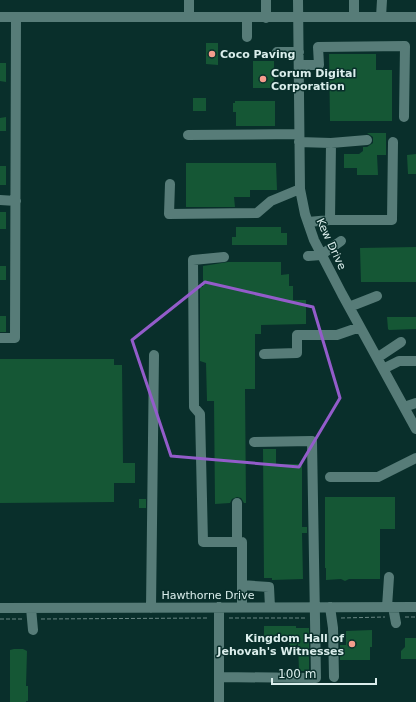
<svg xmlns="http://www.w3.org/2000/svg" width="416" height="702" viewBox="0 0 416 702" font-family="'DejaVu Sans',sans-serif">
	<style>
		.building { fill: #155735 }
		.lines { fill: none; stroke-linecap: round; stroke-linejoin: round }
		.path { stroke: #6a8784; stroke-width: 1; stroke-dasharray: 4 2; stroke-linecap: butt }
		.minor { stroke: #577c78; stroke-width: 10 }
		.marked { fill: none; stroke: #935cca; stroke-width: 3; stroke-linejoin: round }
		.poi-dot { fill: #f59d8d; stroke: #092f2b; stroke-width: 1.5 }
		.labels { text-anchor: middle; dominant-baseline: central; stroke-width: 3; stroke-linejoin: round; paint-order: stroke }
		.poi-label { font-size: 11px; font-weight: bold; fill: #dbeeec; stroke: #092f2b; text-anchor: start }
		.street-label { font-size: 11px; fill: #dbeeec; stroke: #092f2b }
	</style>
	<rect width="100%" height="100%" fill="#092f2b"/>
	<path class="building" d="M206 43H218V65L206 64Z
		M329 54H376V70H392V121H330Z
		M253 61H274V88H253Z
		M0 63H6V82L0 81Z
		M193 98H206V111H193Z
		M235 101H275V126H236V112H233V103H235Z
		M6 117V131H0V118Z
		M367 133H386V155H377L378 175H357V168H344V154H359L363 151V147H367L373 143V137Z
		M416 154V174H408L407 155Z
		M186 163H276L277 190H250V197H234L235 207H186Z
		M0 166H6V185H0Z
		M0 212H6V229H0Z
		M236 227H281V233H287V245H232V237H236Z
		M416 247V282H361L360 248Z
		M228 262H281V275L289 274V286H293V300H306V324L261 325V334H255V389H245L246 503H244L241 498 237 497 232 499 230 503 215 504 214 401H207L206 363 200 361V287H203V266Z
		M0 266H6V280H0Z
		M0 316H6V332H0Z
		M387 317H416V329L389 330 388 329Z
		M0 359H114V365H122L123 463H135V483H114V502L0 503Z
		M263 449H276V464H302V527H307V533H302L303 579 272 580V578H264Z
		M325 497H395V529H380V579H349L345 581 341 579 326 580V568H325Z
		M139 499H146V508H139Z
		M264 626H296V628H309V671H299L298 643 293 649 289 644 294 638 264 639Z
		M372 630V647H370V660H340V645H346V631Z
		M405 638H416V659H401V651L405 647Z
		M14 649H23L27 651 26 686H28V701H26V702H10V650Z"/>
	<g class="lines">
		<path class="path" d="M405 617H416
			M229 618H305
			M341 618 385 617
			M0 619H23
			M41 619 209 618"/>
		<path class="minor" d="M189 0V17
			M266 0V18
			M298 0 300 189 305 214 314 240 342 294 416 429
			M354 0V17
			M0 17H416
			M247 17V37
			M381 17 382 0
			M277 52H299
			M299 65H319L318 47 405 46 404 117
			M188 135 299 134
			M299 142 331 143 367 140
			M331 143 330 220H392L393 142
			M170 184 169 214 257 213 271 201 300 189
			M0 200 16 201
			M308 222 330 220
			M308 256 321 255 341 241
			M224 257 193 260 194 407 200 414 203 542H242V607
			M349 307 377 296
			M0 338H15L16 17
			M264 354 297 353V335H337L360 327
			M377 358 401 342
			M383 369 399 361H416
			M404 407 416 403
			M330 477H378L416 458
			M237 503V542
			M242 585 269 587 270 607
			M219 607V702
			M330 607 333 628 334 677
			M387 607 389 577
			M393 607 396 623
			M0 608 416 607
			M31 608 33 630
			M151 608 154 355
			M219 677 316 678 312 441 254 442"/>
	</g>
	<path class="marked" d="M205 282 313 307 340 398 299 467 171 456 132 340Z"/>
	<g class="poi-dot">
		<circle cx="212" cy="54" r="4"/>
		<circle cx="263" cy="79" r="4"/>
		<circle cx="352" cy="644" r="4"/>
	</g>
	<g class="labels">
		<g class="poi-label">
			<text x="220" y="54">Coco Paving</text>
			<text x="271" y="73">Corum Digital<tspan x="271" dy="13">Corporation</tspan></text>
			<text x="344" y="638" text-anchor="end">Kingdom Hall of<tspan x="344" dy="13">Jehovah's Witnesses</tspan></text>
		</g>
		<g class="street-label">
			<text transform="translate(331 244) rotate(65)">Kew Drive</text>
			<text x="208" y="595">Hawthorne Drive</text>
		</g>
	</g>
	<path d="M272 678v6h104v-6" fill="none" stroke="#dbeeec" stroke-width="2"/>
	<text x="278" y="678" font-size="12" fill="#dbeeec" stroke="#092f2b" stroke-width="3" paint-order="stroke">100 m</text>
</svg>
